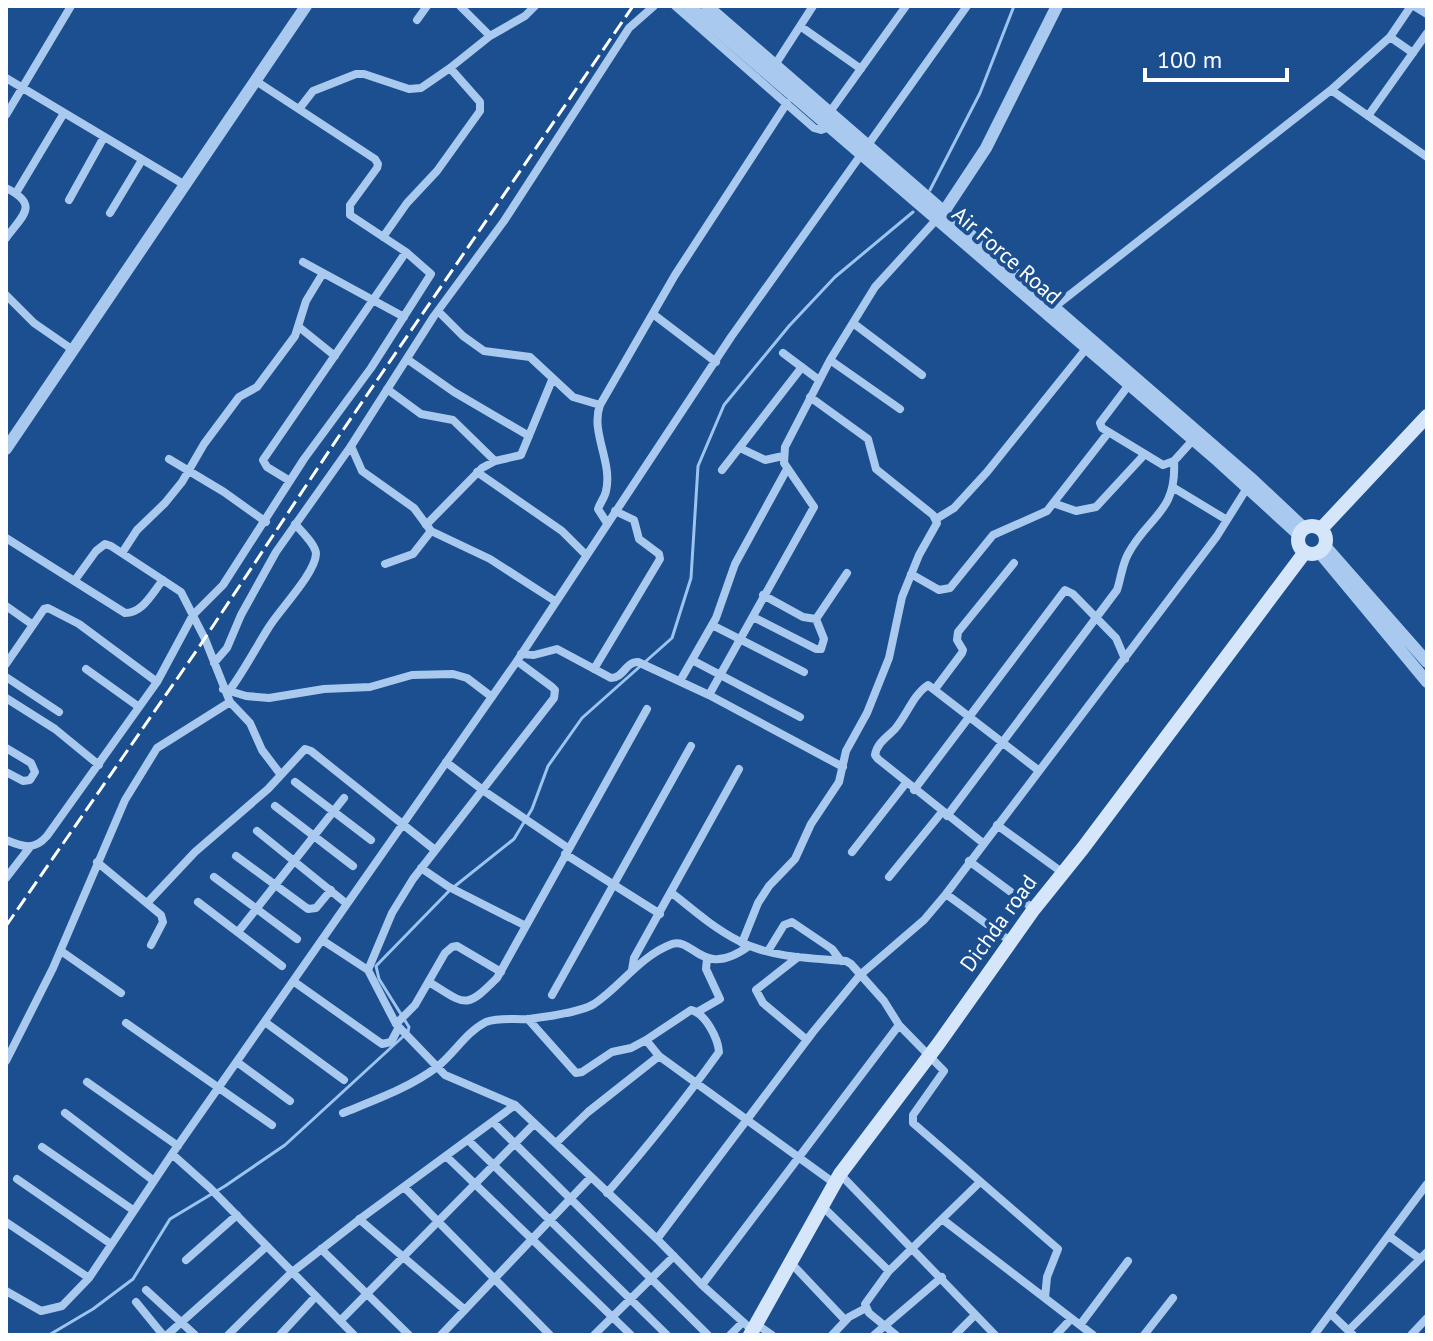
<svg xmlns="http://www.w3.org/2000/svg" width="1433" height="1341" viewBox="0 0 1433 1341" font-family="'PT Sans',sans-serif">
	<style>
		.lines { fill: none; stroke-linecap: round; stroke-linejoin: round }
		.stream { stroke: #9cc4f0; stroke-width: 3 }
		.minor { stroke: #a9c9ee; stroke-width: 8 }
		.tertiary { stroke: #a9c9ee; stroke-width: 12 }
		.secondary { stroke: #d6e6fa; stroke-width: 14 }
		.rail { stroke: #fff; stroke-width: 3; stroke-dasharray: 14 6; stroke-linecap: butt }
		.labels { text-anchor: middle; dominant-baseline: central; stroke-width: 8; stroke-linejoin: round; paint-order: stroke }
		.street-label { font-size: 22px; fill: #fff; stroke: #1b4f8f }
	</style>
	<rect width="100%" height="100%" fill="#1b4f8f"/>
	<g class="lines">
		<path class="stream" d="M930 190 980 93 1014 6
			M455 886 514 839 532 809 548 766 582 718 672 638 691 578 698 466 724 405 789 326 835 277 913 212
			M49 1335 93 1309 133 1279 170 1219 225 1186 285 1145 408 1032 409 1027 379 979 376 966 449 891"/>
		<path class="minor" d="M460 6 490 36
			M675 6 814 128 821 130 830 127
			M1414 6 1427 14
			M417 20 427 6
			M800 26 861 69
			M1390 37 1413 53
			M773 68 813 6
			M6 78 185 185
			M1331 90 1427 157
			M299 109 313 91 356 74H364L409 89 421 88 450 68 490 36 525 16 535 6
			M6 115 71 6
			M827 116 906 6
			M1368 116 1427 33
			M6 188C40 205 23 215 6 238
			M16 193 64 113
			M69 200 104 137
			M110 213 142 160
			M383 237 407 203 437 171 480 111V102L450 68
			M303 262 404 317
			M6 295 34 323 73 350
			M1053 308 1331 90 1390 37 1411 6
			M438 311 463 336 484 351 530 357 573 397 600 405
			M653 314 716 362
			M853 323 922 375
			M299 327 335 356
			M783 353 819 380
			M407 359 454 392 529 436
			M830 360 900 409
			M1128 386 1100 423 1102 428 1163 465 1174 461 1192 441
			M387 389 421 414 453 420 495 461
			M351 446 362 471 414 508 431 531 490 559 555 601
			M740 448 765 460 783 456
			M169 459 224 492 266 522
			M722 470 802 367
			M477 472 562 531 586 555
			M290 481 267 467 263 460 406 252
			M1174 488 1227 520
			M1053 503 1076 511 1096 507 1144 455
			M936 519 954 508 987 472 1085 350
			M607 523 598 509C600 503 605 497 606 491 613 462 590 432 600 405L675 275 787 103
			M426 525 482 468 495 461 521 455 552 380
			M6 538 125 613C143 613 152 593 163 580
			M122 553 137 530 165 503 182 482 204 444 239 397 257 387 295 336 306 301 323 273
			M385 564 413 554 431 531
			M911 574 939 590 950 588 993 535 1047 511 1108 433
			M75 580 96 551 105 544 111 546 181 592 205 639 230 702 250 723 262 750 281 775
			M763 595 803 617 816 619 847 573
			M6 606 33 625
			M753 617 816 649H821L824 639 816 619
			M712 625 804 672
			M521 654 534 655 557 649 611 678C624 678 625 662 638 662L709 695 843 767
			M692 660 800 717
			M214 663 227 648 241 615 276 552 351 446 434 316 504 221 629 28 654 6
			M6 664 44 609 48 608 79 624 157 682
			M86 669 139 707
			M594 669 660 559 659 554 639 539 634 520 615 511
			M6 677 59 712
			M680 681 716 618 735 564 787 469
			M223 689 246 696 269 698 324 689 370 687 412 675 453 674 467 678 492 697
			M935 689 962 653 963 650 957 640 958 632 1014 563
			M229 691C244 671 255 649 269 627 279 610 315 574 316 554 316 545 301 531 295 524
			M709 695 814 507 784 463 785 447 830 360 875 287 936 220
			M6 698 55 729 99 765
			M6 748 31 763 35 772 30 780 23 781 6 772
			M446 762 484 791 568 848
			M295 782 371 840
			M914 790 1065 590 1073 594 1116 638 1125 659
			M275 806 353 866
			M947 816 1117 590C1121 578 1122 565 1128 554 1148 516 1177 513 1174 461
			M997 825 1063 873
			M257 831 347 904
			M6 840C23 847 34 851 47 836L157 682 193 615 223 585 304 459 371 368 431 274 406 252 350 215V205L377 168 378 164 375 159 256 81
			M983 843 878 759 875 755C877 743 887 737 895 729 907 715 913 695 928 685L1038 770
			M852 852 906 783
			M565 854 660 914
			M236 856 308 909 316 908 331 890
			M969 861 1034 909
			M97 862 161 915 163 922 151 945
			M421 868 449 887 526 926
			M214 877 297 939
			M889 877 942 812
			M6 878 30 847
			M672 893C693 910 715 929 739 941 771 958 811 958 846 961L851 964 884 1001 899 1025 944 1071 913 1115V1123L1058 1249 1047 1277 1045 1298
			M946 894 1010 941
			M148 902 195 852 268 789 305 749 311 751 435 850
			M198 902 282 966
			M238 932 344 798
			M322 940 368 970 396 1024 445 1075 515 1105 657 1239 702 1285 752 1330
			M742 943 758 903 769 886 795 859 811 824 839 782 846 751 867 713 889 658 902 597 919 555 937 523 933 515 876 469 868 439 810 397
			M61 951 121 993
			M768 951 784 925 792 922 832 949 841 961
			M798 957 756 990 763 1003 807 1040
			M368 970 392 913 413 879 554 698 555 690 552 687 517 661
			M632 970 634 958 739 769
			M293 981 382 1044 391 1042 399 1027
			M429 982C466 1005 465 1010 497 978L647 709
			M552 995 691 746
			M699 1011 720 999 706 969 707 959
			M528 1019 576 1073 582 1072 612 1052 631 1048 646 1040 691 1010C705 1013 718 1038 719 1052 684 1101 647 1147 607 1193
			M265 1022 344 1080
			M126 1023 272 1125
			M396 1024 415 1005 445 953 452 947 457 946 501 972
			M646 1040 659 1056 834 1183
			M6 1061 53 968 125 800 157 748 230 702
			M237 1062 290 1101
			M87 1082 178 1146
			M65 1113 154 1181
			M343 1113C375 1100 409 1088 437 1067 454 1054 466 1032 486 1022 499 1017 515 1020 529 1019 545 1017 581 1012 594 1004 621 986 640 956 672 944 694 937 702 980 749 946
			M493 1122 708 1335
			M468 1140 667 1335
			M556 1143 588 1112 659 1056
			M42 1147 133 1210
			M172 1154 210 1188 354 1335
			M446 1156 631 1335
			M840 1174 995 1335
			M17 1179 111 1244
			M404 1187 550 1335
			M822 1206 889 1271 942 1219 1093 1335
			M359 1219 465 1310
			M942 1219 980 1182
			M6 1222 89 1278
			M1389 1236 1420 1259
			M657 1239 813 1032 860 975 924 920 946 894 1217 536 1247 488
			M321 1249 409 1335
			M186 1260 237 1215
			M791 1263 845 1320
			M889 1271 865 1304 869 1313 896 1335
			M702 1285 899 1025
			M146 1290 195 1335
			M6 1291 41 1311 62 1306 89 1278 172 1154 517 661 731 337 967 6
			M136 1302 163 1335
			M1331 1314 1353 1335
			M340 1321 534 1124
			M756 1324 772 1335
			M1080 1325 1128 1261
			M1349 1330 1427 1252
			M167 1335 267 1246
			M228 1335 291 1273 364 1216 515 1105
			M280 1335 316 1296
			M441 1335 591 1177
			M594 1335 674 1256
			M730 1335 743 1322
			M832 1335 849 1317 866 1308
			M874 1335 942 1277
			M955 1335 975 1315
			M1056 1335 1071 1319
			M1144 1335 1173 1298
			M1314 1335 1427 1184
			M1411 1335 1427 1318"/>
		<path class="tertiary" d="M689 6 1218 461 1299 535
			M707 6 1253 480 1304 528
			M943 213 986 148 1057 6
			M6 449 306 6
			M1325 546 1427 662
			M1319 552 1427 682"/>
		<path class="secondary" d="M1298 540a14 14 0 1 1 28 0a14 14 0 1 1-28 0Z
			M1321 529 1427 416
			M750 1335 840 1174 939 1043 1034 909 1083 848 1305 552"/>
		<path class="rail" d="M6 926 199 647 341 433 633 6"/>
	</g>
	<g class="labels">
		<g class="street-label">
			<text transform="translate(1007 255) rotate(41)">Air Force Road</text>
			<text transform="translate(998 923) rotate(-54)">Dichda road</text>
		</g>
	</g>
	<rect width="1433" height="1341" fill="none" stroke="#ffffff" stroke-width="16"/>
	<path d="M1145 68v12h142v-12" fill="none" stroke="#ffffff" stroke-width="4"/>
	<text x="1157" y="68" font-size="24" fill="#ffffff" stroke="#1b4f8f" stroke-width="6" paint-order="stroke">100 m</text>
</svg>
